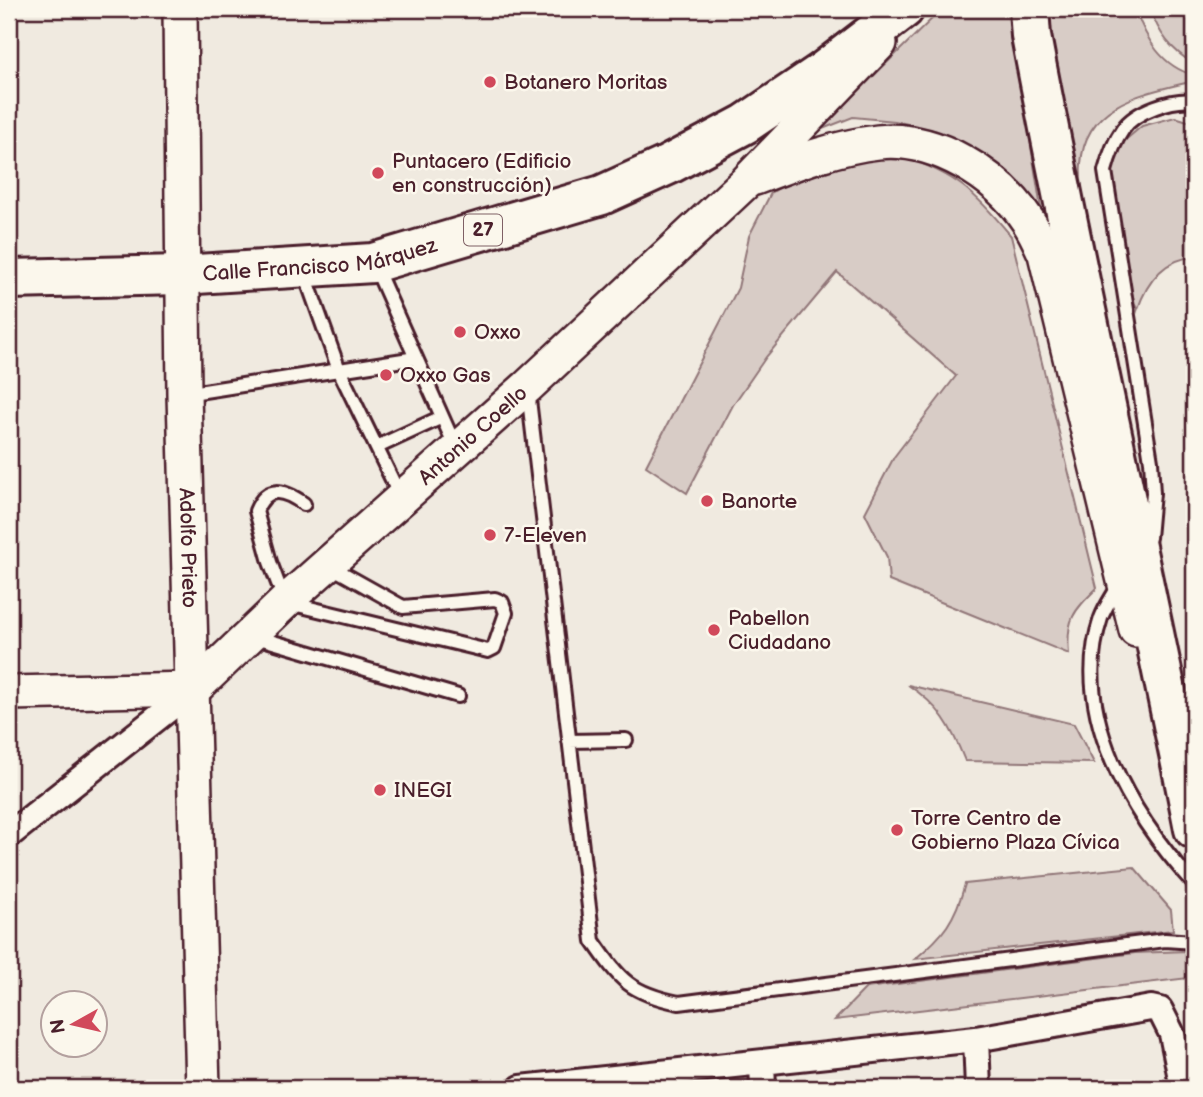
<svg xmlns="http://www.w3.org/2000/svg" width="1203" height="1097" viewBox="0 0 1203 1097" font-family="'Balsamiq Sans',sans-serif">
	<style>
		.green { fill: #d8ccc6; stroke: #917678; stroke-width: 2 }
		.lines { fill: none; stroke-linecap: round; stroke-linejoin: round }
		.lane-casing { stroke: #4a1f2b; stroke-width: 18 }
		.street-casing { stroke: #4a1f2b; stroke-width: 30 }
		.secondary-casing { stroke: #4a1f2b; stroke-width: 38 }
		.primary-casing { stroke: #4a1f2b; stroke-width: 44 }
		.lane { stroke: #fbf7ec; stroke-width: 12 }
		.street { stroke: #fbf7ec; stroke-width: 24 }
		.secondary { stroke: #fbf7ec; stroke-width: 33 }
		.primary { stroke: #fbf7ec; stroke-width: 38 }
		.poi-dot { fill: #d1495b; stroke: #fbf7ec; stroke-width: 2.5 }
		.labels { text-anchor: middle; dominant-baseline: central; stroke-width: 5; stroke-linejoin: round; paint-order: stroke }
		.shield { fill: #fbf7ec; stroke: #7f6065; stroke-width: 2 }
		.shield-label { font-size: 19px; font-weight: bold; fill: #4a1f2b }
		.poi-label { font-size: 21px; fill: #4a1f2b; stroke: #fbf7ec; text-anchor: start }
		.street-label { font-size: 21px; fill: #4a1f2b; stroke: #fbf7ec }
	</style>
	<rect width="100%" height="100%" fill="#f0eae0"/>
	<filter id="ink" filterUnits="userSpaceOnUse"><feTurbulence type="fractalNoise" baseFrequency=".0143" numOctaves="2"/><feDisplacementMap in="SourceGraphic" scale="14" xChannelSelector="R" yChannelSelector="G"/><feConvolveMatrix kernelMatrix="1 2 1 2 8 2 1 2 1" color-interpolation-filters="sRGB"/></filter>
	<g filter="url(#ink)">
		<path class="green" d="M942 9H1009L1049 258 980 158 937 131 895 121 853 117 817 131Z
			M1042 9H1135C1146 39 1162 67 1194 75V81C1145 93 1085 102 1081 164 1079 183 1085 205 1087 224Z
			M1150 9H1194V64C1171 50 1159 34 1150 9Z
			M1175 117 1194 123V257C1162 259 1146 284 1137 311L1119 246 1109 169 1123 142 1142 126Z
			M901 156C956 174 975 192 1011 236L1097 588C1073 612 1066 619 1069 654L889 581 887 557 865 513 894 457 956 376 837 272 766 357 733 405 687 493 646 466 738 288 749 236 771 193 826 159Z
			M908 685 1074 724 1094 763 965 761C951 726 940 706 908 685Z
			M1134 867 1171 910 1173 930 915 959C944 935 955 920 965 884Z
			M1187 951 1194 961V1009L1188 978 835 1020 866 988 1135 953Z"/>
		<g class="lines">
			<defs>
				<path id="lane" d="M375 266 456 448
					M304 272 339 370 400 496
					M528 391 593 941C621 981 630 993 679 1003L1165 940 1194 942
					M185 394 416 358
					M377 447 442 417
					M304 504C284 490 267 484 256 511L270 562 285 602 488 651 494 648 506 613 502 602 495 599 403 607 328 565
					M1149 538 1153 493 1151 461 1105 171C1109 156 1114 142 1123 129 1135 111 1173 98 1194 101
					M1119 585C1113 596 1105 607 1101 618 1069 714 1132 816 1194 884
					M256 637 458 696
					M569 741 626 740"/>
				<path id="street" d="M9 835 194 689
					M976 1039 978 1088
					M762 1063 763 1088
					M521 1088 976 1039 1151 1008 1160 1010 1172 1034 1183 1088"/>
				<g id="secondary">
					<path id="s1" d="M180 9 184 394 203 1088"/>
					<path d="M755 178C795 163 835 147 878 142 934 136 997 174 1028 221 1035 231 1040 243 1045 254L1136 630"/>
					<path id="s2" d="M9 693 194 689 285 602 527 387 746 182 880 43"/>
				</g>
				<g id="primary">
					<path d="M1029 9 1031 36C1081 301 1142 564 1194 829"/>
					<path id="s3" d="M9 279 181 275 373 263 602 195 668 165 745 124 822 72 904 9"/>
				</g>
			</defs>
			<use href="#lane" class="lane-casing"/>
			<use href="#street" class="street-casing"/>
			<use href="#secondary" class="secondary-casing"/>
			<use href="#primary" class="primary-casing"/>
			<use href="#lane" class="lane"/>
			<use href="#street" class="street"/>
			<use href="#secondary" class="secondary"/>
			<use href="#primary" class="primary"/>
		</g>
	</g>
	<g class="poi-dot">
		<circle cx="490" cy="82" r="7"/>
		<circle cx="378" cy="173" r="7"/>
		<circle cx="460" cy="332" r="7"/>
		<circle cx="386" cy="375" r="7"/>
		<circle cx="707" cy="501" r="7"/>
		<circle cx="490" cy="535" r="7"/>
		<circle cx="714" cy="630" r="7"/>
		<circle cx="380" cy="790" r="7"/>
		<circle cx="897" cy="830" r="7"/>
	</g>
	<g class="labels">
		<rect class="shield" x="464" y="214.5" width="38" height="31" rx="5"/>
		<g class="shield-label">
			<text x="483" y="230">27</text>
		</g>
		<g class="poi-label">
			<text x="504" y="82">Botanero Moritas</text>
			<text x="392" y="161">Puntacero (Edificio<tspan x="392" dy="24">en construcción)</tspan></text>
			<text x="474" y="332">Oxxo</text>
			<text x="400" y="375">Oxxo Gas</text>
			<text x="721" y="501">Banorte</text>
			<text x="504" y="535">7-Eleven</text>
			<text x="728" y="618">Pabellon<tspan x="728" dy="24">Ciudadano</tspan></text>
			<text x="394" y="790">INEGI</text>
			<text x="911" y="818">Torre Centro de<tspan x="911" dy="24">Gobierno Plaza Cívica</tspan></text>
		</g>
		<g class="street-label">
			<text stroke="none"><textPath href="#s3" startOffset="312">Calle Francisco Márquez</textPath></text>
			<text stroke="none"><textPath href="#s2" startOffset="562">Antonio Coello</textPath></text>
			<text stroke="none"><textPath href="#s1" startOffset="539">Adolfo Prieto</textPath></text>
		</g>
	</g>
	<rect width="1203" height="1097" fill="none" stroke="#fbf7ec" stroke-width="35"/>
	<rect x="18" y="18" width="1168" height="1062" fill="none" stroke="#4a1f2b" stroke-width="2.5" filter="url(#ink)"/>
	<g transform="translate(74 1024) rotate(262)"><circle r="33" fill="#fbf7ec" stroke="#b4a19f" stroke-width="2"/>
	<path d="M0-5L12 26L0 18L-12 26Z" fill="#d1495b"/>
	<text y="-10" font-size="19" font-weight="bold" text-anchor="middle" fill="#4a1f2b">N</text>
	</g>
</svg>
